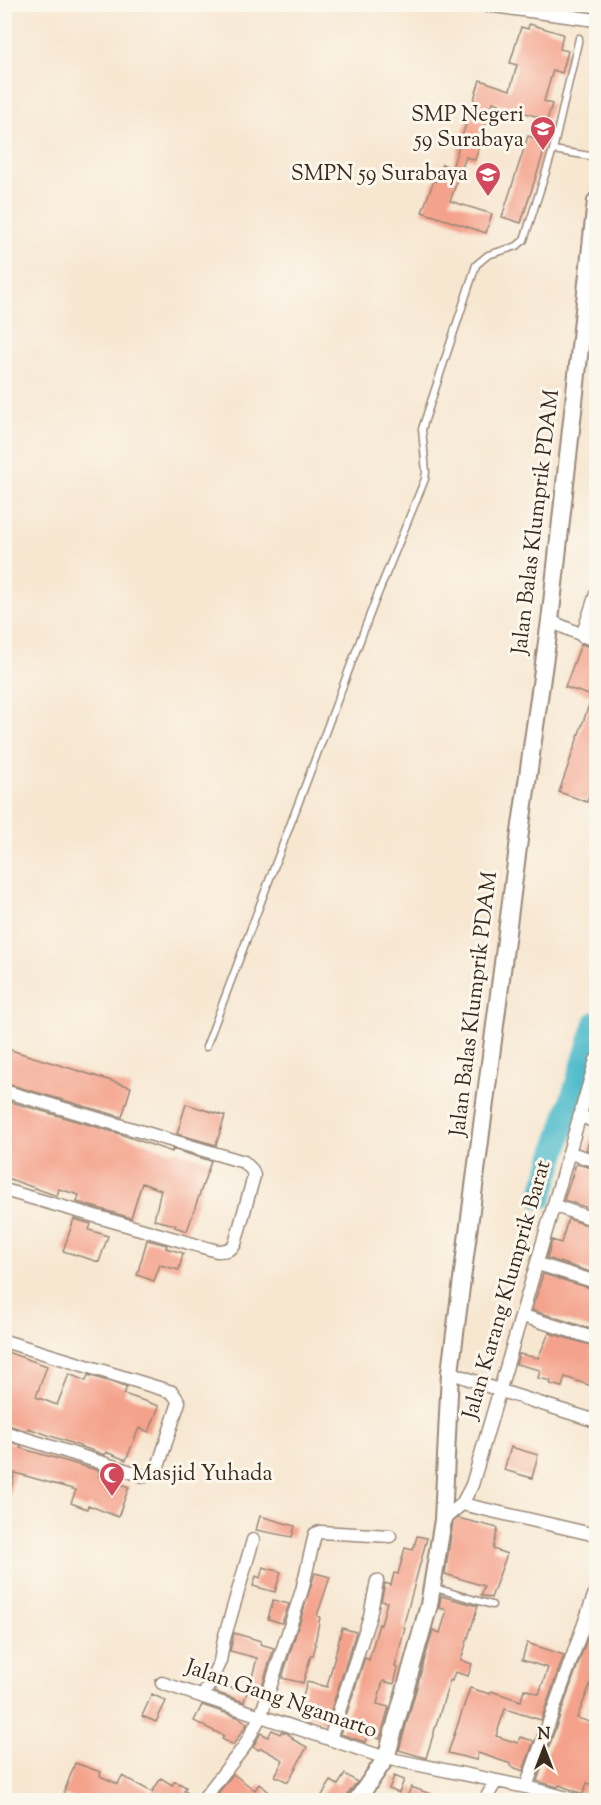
<svg xmlns="http://www.w3.org/2000/svg" width="601" height="1805" viewBox="0 0 601 1805" font-family="'Sorts Mill Goudy',serif">
	<style>
		.lines { fill: none; stroke-linecap: round; stroke-linejoin: round }
		.river { stroke: #51bccc; stroke-width: 24 }
		.building { fill: #f4a28b }
		.lane-casing { stroke: #998878; stroke-width: 9 }
		.street-casing { stroke: #998878; stroke-width: 15 }
		.secondary-casing { stroke: #998878; stroke-width: 20 }
		.lane { stroke: #fff; stroke-width: 6 }
		.street { stroke: #fff; stroke-width: 12 }
		.secondary { stroke: #fff; stroke-width: 16 }
		.labels { text-anchor: middle; dominant-baseline: central; stroke-width: 6; stroke-linejoin: round; paint-order: stroke }
		.poi-label { font-size: 22px; fill: #3b2a1e; stroke: #fbf7ec; text-anchor: end }
		.street-label { font-size: 22px; fill: #3b2a1e; stroke: #fbf7ec }
	</style>
	<rect width="100%" height="100%" fill="#fbf7ec"/>
	<filter id="ink" filterUnits="userSpaceOnUse"><feTurbulence type="fractalNoise" baseFrequency=".0167" numOctaves="2"/><feDisplacementMap in="SourceGraphic" scale="12" xChannelSelector="R" yChannelSelector="G"/><feConvolveMatrix kernelMatrix="1 2 1 2 8 2 1 2 1" color-interpolation-filters="sRGB"/></filter>
	<filter id="wash" filterUnits="userSpaceOnUse"><feTurbulence type="fractalNoise" baseFrequency=".008" numOctaves="4" result="noise"/><feDisplacementMap in="SourceGraphic" scale="24" xChannelSelector="R" yChannelSelector="G"/><feGaussianBlur stdDeviation="1.35" result="paint"/><feColorMatrix in="noise" values="0 0 0 0 0 0 0 0 0 0 0 0 0 0 0 0 0 1.4 0 .05"/><feComposite in="paint" operator="in"/></filter>
	<g filter="url(#wash)">
		<rect width="100%" height="100%" fill="#f7e7d1"/>
		<g class="lines">
			<path class="river" d="M541 1197 596 1023"/>
		</g>
		<g id="blocks">
			<path class="building" d="M529 24 563 34 560 49 568 51 562 73 553 70 544 101 552 104 547 120 493 102 475 160 466 157 450 201 492 214 486 233 422 212 434 180 436 181 442 164 452 168 480 80 510 90 517 65 510 63 521 27 528 29Z
				M528 136 547 142 521 223 502 217Z
				M581 644 597 649V775L587 802 559 792 592 696 565 687Z
				M4 1048 131 1087 122 1117 4 1083Z
				M4 1100 117 1133 172 1152V1149L211 1161 187 1231 175 1227 176 1225 154 1220 161 1190 142 1183 131 1218 77 1202 79 1195 59 1189 57 1196 4 1177Z
				M186 1104 225 1116 216 1145 177 1134Z
				M594 1130H597V1153L586 1149Z
				M576 1164 597 1169V1211L564 1200Z
				M74 1219 91 1224 89 1230 108 1236 99 1262 63 1251Z
				M568 1219 597 1228V1274L547 1258 552 1240 561 1243Z
				M147 1240 167 1245 166 1248 183 1253 179 1270 160 1265 154 1281 137 1275Z
				M543 1274 597 1290V1331L532 1310Z
				M549 1333 597 1347V1388L565 1377 562 1387 550 1384 551 1381 538 1378 540 1370 516 1364 519 1354 538 1358Z
				M4 1351 47 1366 36 1397 57 1405 69 1374 86 1381 88 1375 127 1387 124 1394 159 1406 149 1432 139 1428 126 1460 106 1452 105 1455 28 1428 27 1431 8 1425 4 1422Z
				M4 1441 21 1446 20 1448 100 1471 99 1476 129 1487 118 1517 88 1505 87 1509 71 1503 76 1490 15 1473 8 1500 4 1499Z
				M511 1447 538 1455 532 1478 504 1470Z
				M260 1516 295 1526 292 1537 256 1530Z
				M458 1518 498 1528 493 1549 507 1554 491 1598 481 1595 484 1586 445 1574 453 1522Z
				M417 1536 427 1538 403 1627 405 1628 395 1667 398 1668 394 1684 383 1681 377 1704 389 1707 380 1739 367 1735 365 1742 340 1734 365 1658 369 1660 379 1624 381 1625 387 1602 381 1601 385 1583 391 1585 394 1573 398 1574 405 1548 413 1550Z
				M263 1567 281 1572 275 1592 253 1586 256 1576 260 1578Z
				M315 1573 330 1577 317 1616 320 1617 315 1643 316 1644 313 1656 311 1655 303 1683 282 1678Z
				M441 1596 478 1606 461 1660 472 1664 468 1676 455 1672 452 1681 450 1680 426 1758 399 1750 433 1630 440 1633 447 1610 439 1608Z
				M273 1600 289 1604 282 1623 268 1619Z
				M342 1628 356 1632 327 1723 319 1721 320 1718 299 1711 307 1682 327 1687Z
				M590 1630 597 1632V1667L577 1718 597 1724V1786L587 1783 583 1794 559 1785 558 1787 537 1781Z
				M234 1633 261 1641 260 1644 274 1648 259 1695 248 1692 257 1658 230 1651Z
				M527 1643 564 1655 541 1720 505 1709 496 1736 518 1743 520 1737 534 1741 523 1771 510 1766 511 1764 478 1753 476 1760 448 1753 470 1688 490 1694 491 1691 521 1701 524 1689 539 1694 548 1668 522 1660Z
				M218 1685 247 1692 244 1702 215 1692Z
				M152 1694 166 1701 156 1722 142 1716Z
				M202 1705 240 1718 247 1724 233 1745 222 1739 224 1736 194 1721Z
				M272 1730 280 1734 281 1732 287 1733 293 1738 292 1739 307 1747 288 1782 275 1776 283 1760 261 1748 259 1750 253 1747 261 1733 268 1737Z
				M75 1763 101 1772 100 1776 118 1784 122 1776 152 1792 161 1778 172 1785 175 1781 186 1787 184 1791 196 1797V1800H78L63 1795Z
				M233 1774 255 1790 259 1784 268 1791 264 1796 269 1800H213Z
				M345 1774 357 1782 348 1794 347 1800H319L331 1781 338 1785Z
				M394 1776 404 1780 399 1793 389 1789Z
				M411 1787 445 1799 444 1800H406Z"/>
		</g>
	</g>
	<g filter="url(#ink)">
		<use href="#blocks" fill-opacity="0" stroke="#998878" stroke-width="1.5"/>
		<g class="lines">
			<defs>
				<path id="lane" d="M553 150 579 38
					M206 1047 375 601 425 479 426 472 422 429 476 265 488 255 517 246 524 240 553 150 596 157
					M432 1587 492 1605"/>
				<path id="street" d="M478 4 596 20
					M550 621 596 641
					M582 636 596 594
					M4 1091 244 1162 252 1170 254 1176 235 1244C231 1250 225 1251 217 1251L4 1190
					M580 1116 596 1122
					M570 1153 596 1161
					M555 1206 596 1220
					M538 1264 596 1282
					M523 1316 596 1339
					M4 1341 172 1392 179 1402 157 1470 154 1474 144 1476 4 1432
					M450 1372 501 1391 596 1421
					M462 1504 596 1535
					M443 1520 462 1504 472 1485 596 1060
					M162 1683 386 1758 526 1787 575 1800
					M203 1697 220 1661 224 1639 253 1540
					M330 1739 370 1616 377 1581
					M526 1787 596 1590
					M204 1798 244 1747 261 1715 302 1590 315 1534 320 1532 390 1536
					M485 1800 496 1781"/>
				<path id="secondary" d="M357 1800 386 1758 429 1605 443 1520 450 1372 520 832 550 621 596 201"/>
			</defs>
			<use href="#lane" class="lane-casing"/>
			<use href="#street" class="street-casing"/>
			<use href="#secondary" class="secondary-casing"/>
			<use href="#lane" class="lane"/>
			<use href="#street" class="street"/>
			<use href="#secondary" class="secondary"/>
		</g>
	</g>
	<defs>
		<symbol id="school-pin" viewBox="-11 -11 22 30"><path d="M0 17L-7.5 6A9.5 9.5 0 1 1 7.5 6Z" fill="#d1495b" stroke="#fbf7ec"/><path d="M0-5L7-2L0 1L-7-2ZM-4 1L0 2.5L4 1V4Q0 6-4 4Z" fill="#fff"/></symbol>
		<symbol id="mosque-pin" viewBox="-11 -11 22 30"><path d="M0 17L-7.5 6A9.5 9.5 0 1 1 7.5 6Z" fill="#d1495b" stroke="#fbf7ec"/><path d="M3.5-4.9A6 6 0 1 0 3.5 4.9A5 5 0 1 1 3.5-4.9Z" fill="#fff"/></symbol>
	</defs>
	<g fill-rule="evenodd">
		<use href="#school-pin" x="528" y="114" width="30" height="40"/>
		<use href="#school-pin" x="473" y="160" width="30" height="40"/>
		<use href="#mosque-pin" x="97" y="1460" width="30" height="40"/>
	</g>
	<g class="labels">
		<g class="poi-label">
			<text x="524" y="116">SMP Negeri<tspan x="524" dy="25">59 Surabaya</tspan></text>
			<text x="468" y="175">SMPN 59 Surabaya</text>
			<text x="132" y="1475" text-anchor="start">Masjid Yuhada</text>
		</g>
		<g class="street-label">
			<text transform="translate(537 522) rotate(-83)">Jalan Balas Klumprik PDAM</text>
			<text transform="translate(475 1004) rotate(-83)">Jalan Balas Klumprik PDAM</text>
			<text transform="translate(508 1290) rotate(-74)">Jalan Karang Klumprik Barat</text>
			<text transform="translate(281 1700) rotate(19)">Jalan Gang Ngamarto</text>
		</g>
	</g>
	<rect width="601" height="1805" fill="none" stroke="#fbf7ec" stroke-width="24"/>
	<g transform="translate(544 1748)" stroke="#fbf7ec" stroke-width="4.5" paint-order="stroke">
	<path d="M0-4.5L10 22L0 15L-10 22Z" fill="#3b2a1e"/>
	<text y="-9" font-size="16" font-weight="bold" text-anchor="middle" fill="#3b2a1e">N</text>
	</g>
</svg>
